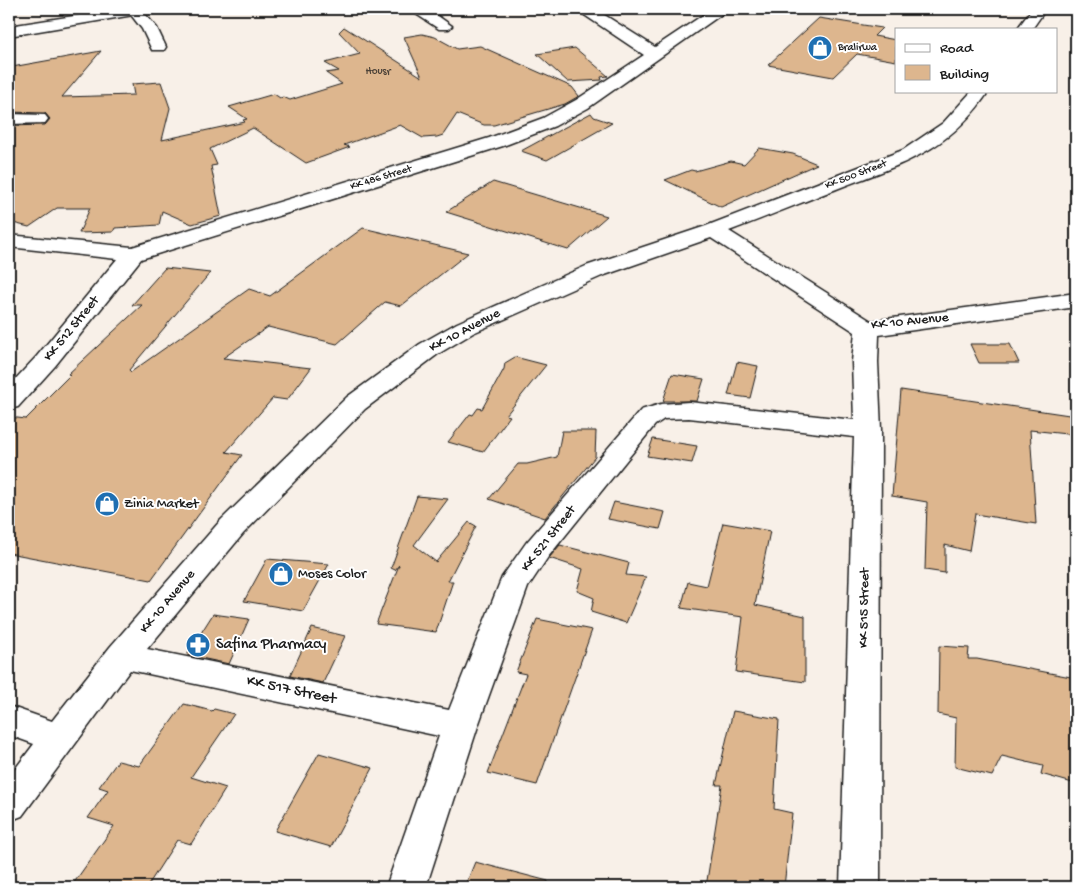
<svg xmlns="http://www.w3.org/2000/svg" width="1085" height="896" viewBox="0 0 1085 896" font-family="'Gochi Hand',sans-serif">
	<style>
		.building { fill: #ddb68e; stroke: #1c1c1c }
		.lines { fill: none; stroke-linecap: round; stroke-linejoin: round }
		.minor-casing { stroke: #1c1c1c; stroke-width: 3 }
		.major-casing { stroke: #1c1c1c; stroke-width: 3 }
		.minor { fill: #fff; fill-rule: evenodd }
		.major { fill: #fff; fill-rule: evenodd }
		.labels { text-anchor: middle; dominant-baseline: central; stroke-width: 4; stroke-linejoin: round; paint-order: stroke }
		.far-poi-label { font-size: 11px; fill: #1c1c1c; stroke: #fff; text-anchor: start }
		.number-label { font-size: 11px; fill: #4c4238 }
		.far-street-label { font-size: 11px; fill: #1c1c1c; stroke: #fff }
		.street-label { font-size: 14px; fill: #1c1c1c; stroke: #fff }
		.poi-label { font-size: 14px; fill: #1c1c1c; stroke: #fff; text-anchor: start }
		.near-poi-label { font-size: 16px; fill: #1c1c1c; stroke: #fff; text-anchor: start }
		.near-street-label { font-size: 16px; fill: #1c1c1c; stroke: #fff }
	</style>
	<rect width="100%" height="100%" fill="#f8f0e8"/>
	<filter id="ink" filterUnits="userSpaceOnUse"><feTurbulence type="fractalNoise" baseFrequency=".02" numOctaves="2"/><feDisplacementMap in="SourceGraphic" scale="10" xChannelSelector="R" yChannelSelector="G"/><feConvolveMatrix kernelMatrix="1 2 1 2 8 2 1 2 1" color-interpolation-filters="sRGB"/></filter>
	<g filter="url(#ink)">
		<path class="building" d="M819 18 882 28 874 36 896 40V61L857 54 833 77 768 65Z
			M344 27 422 77 404 37 422 34 435 37 457 49 480 46 572 87 579 96 565 104 494 125H484L457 114 443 135 437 137 423 138 400 125 344 145 350 147 306 163 253 128 210 149 217 165 211 166 221 216 192 224 162 211 159 225 115 228 113 232 79 233 90 208H57L29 227 9 222V126L45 125 50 119 45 113 9 112V81L12 67 101 51 62 97 134 95 132 84 161 82 170 108 162 140 245 122 243 120 247 119 229 107 274 94 280 98 283 97 290 100 342 84 326 73 339 71 325 63 360 54 339 32Z
			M575 48 608 76 601 77 602 80 568 82 537 54Z
			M591 113 594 117 612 123 547 160 521 151Z
			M759 148 793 154 817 164 721 207 665 180 691 170 695 171 731 161 744 164Z
			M493 182 607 216 568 250 446 212Z
			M363 228 468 253 401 306 385 302 337 344 268 327 223 358 311 368 287 400 273 398 226 452 242 455 151 580 9 553V417L26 419 70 375 68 374 142 305H132L165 268 210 273 129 370 131 372 249 289 270 296Z
			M970 344H1010L1019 363H979Z
			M515 357 546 365 506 415 510 416 483 452 448 442 470 414 473 415 478 408 482 409 504 369 505 363Z
			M737 362 758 366 750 398 728 395Z
			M672 374 704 379 697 401H663Z
			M901 390 1076 416V435L1030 430 1036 524 975 514 969 551 945 545V573L925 570 927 502 892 496Z
			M562 431H596L595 457 545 518 489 499 518 464H527L557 457Z
			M653 439 697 446 692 463 647 456Z
			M417 496 448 499 414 545 436 562 469 522 476 526 448 581H453L436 632 376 624 399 565 395 570 391 568Z
			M614 502 665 512 660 529 608 519Z
			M723 523 770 531 755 605 805 616V682L736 672 743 617 681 608 688 582 707 586Z
			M560 545 629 563 626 575 646 577 626 623 591 612 594 598 577 591 583 569 549 558Z
			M267 559 329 564 303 611 244 601Z
			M213 614 249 619 229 664 187 655Z
			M537 619 592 630 537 785 488 773 526 674 516 672Z
			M312 628 345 636 323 683 290 676Z
			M939 646 969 648 968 659H977L1076 678V784L1041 774 1043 766 1002 756 992 776 955 767 956 718 938 714Z
			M184 704 212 711 214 709 234 714 191 777 226 788 191 844 177 840 147 887H71L114 826 88 818 108 790 99 787 118 761 139 766Z
			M733 711 779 719 774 809 792 813 784 887H706L722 785H716Z
			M319 753 373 768 331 847 275 831Z
			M475 862 548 881 547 887H478L466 884Z"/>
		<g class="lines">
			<defs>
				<path id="minor" d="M129 9H141L157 28 166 47 164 50H152L142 29 128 11Z
					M411 9H428L452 26 449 29H439L413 12Z
					M578 9H595L655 47 712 9H729L588 108 555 126 503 146 141 259 55 366 18 407 9 409V386L37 356 117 259 9 247V235L132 247 489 138 543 118 576 100 644 55 580 12Z
					M1032 9H1046L1032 29H1017Z
					M972 91H989C948 152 904 163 839 188 803 202 766 217 729 231L871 321 1076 293V307L879 335 878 362 881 430 880 887H840L854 437 689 418 664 419 655 425 548 557 528 587 478 726 426 887H386L439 736 130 670 22 816 9 821V777L34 744 9 735V706L52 721 110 647 221 520 347 397 420 344 457 323 586 266 706 226 903 150 943 123ZM711 238 855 332 852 362 854 420 689 402 661 404 641 410 526 543 502 577 449 710 147 649 243 534 365 409 438 354 473 333 602 276Z
					M9 114 45 115 48 119 45 123 9 124Z"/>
				<path id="major" d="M119 9H152L150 12 145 13 9 36V26Z"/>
			</defs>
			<use href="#minor" class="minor-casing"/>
			<use href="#major" class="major-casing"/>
			<use href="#minor" class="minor"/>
			<use href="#major" class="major"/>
		</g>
	</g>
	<defs>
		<symbol id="shop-disc" viewBox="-11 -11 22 22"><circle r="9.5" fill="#1f6fb2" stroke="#fff"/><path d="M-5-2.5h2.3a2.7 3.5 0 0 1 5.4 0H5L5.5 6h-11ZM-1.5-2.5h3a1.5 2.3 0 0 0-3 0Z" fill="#fff"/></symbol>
		<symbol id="pharmacy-disc" viewBox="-11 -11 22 22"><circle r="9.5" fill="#1f6fb2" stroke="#fff"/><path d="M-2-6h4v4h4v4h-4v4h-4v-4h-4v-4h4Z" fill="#fff"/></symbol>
	</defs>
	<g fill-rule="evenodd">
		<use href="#shop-disc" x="806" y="34" width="28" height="28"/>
		<use href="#shop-disc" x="93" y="490" width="28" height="28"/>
		<use href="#shop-disc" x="267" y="560" width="28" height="28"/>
		<use href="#pharmacy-disc" x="184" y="631" width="28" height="28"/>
	</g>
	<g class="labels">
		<g class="far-poi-label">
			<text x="838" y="48">Bralirwa</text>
		</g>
		<g class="number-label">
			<text x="378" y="72">Housr</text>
		</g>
		<g class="far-street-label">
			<text transform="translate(856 175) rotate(-21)">KK 500 Street</text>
			<text transform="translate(381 178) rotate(-17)">KK 486 Street</text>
		</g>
		<g class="street-label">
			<text transform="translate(910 322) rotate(-6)">KK 10 Avenue</text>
			<text transform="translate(72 329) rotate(-51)">KK 512 Street</text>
			<text transform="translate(465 331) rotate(-28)">KK 10 Avenue</text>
			<text transform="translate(549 539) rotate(-52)">KK 521 Street</text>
			<text transform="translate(168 602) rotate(-50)">KK 10 Avenue</text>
			<text transform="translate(865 608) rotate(-89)">KK 515 Street</text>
		</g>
		<g class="poi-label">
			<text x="124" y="504">Zinia Market</text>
			<text x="298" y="574">Moses Color</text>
		</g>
		<g class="near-poi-label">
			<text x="216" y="645">Safina Pharmacy</text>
		</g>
		<g class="near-street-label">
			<text transform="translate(291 691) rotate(12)">KK 517 Street</text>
		</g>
	</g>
	<rect width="1085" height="896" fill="none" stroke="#fff" stroke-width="30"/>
	<rect x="15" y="15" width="1055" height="866" fill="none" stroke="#1c1c1c" stroke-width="2" filter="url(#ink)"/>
	<rect x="895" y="28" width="162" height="65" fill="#ffffff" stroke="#a4a4a4"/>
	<rect x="905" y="44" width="25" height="8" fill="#ffffff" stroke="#a4a4a4"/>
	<text x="940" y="52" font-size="15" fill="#1c1c1c">Road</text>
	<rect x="905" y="65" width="25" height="15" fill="#ddb68e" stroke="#a4a4a4"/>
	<text x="940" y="78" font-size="15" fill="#1c1c1c">Building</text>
</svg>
